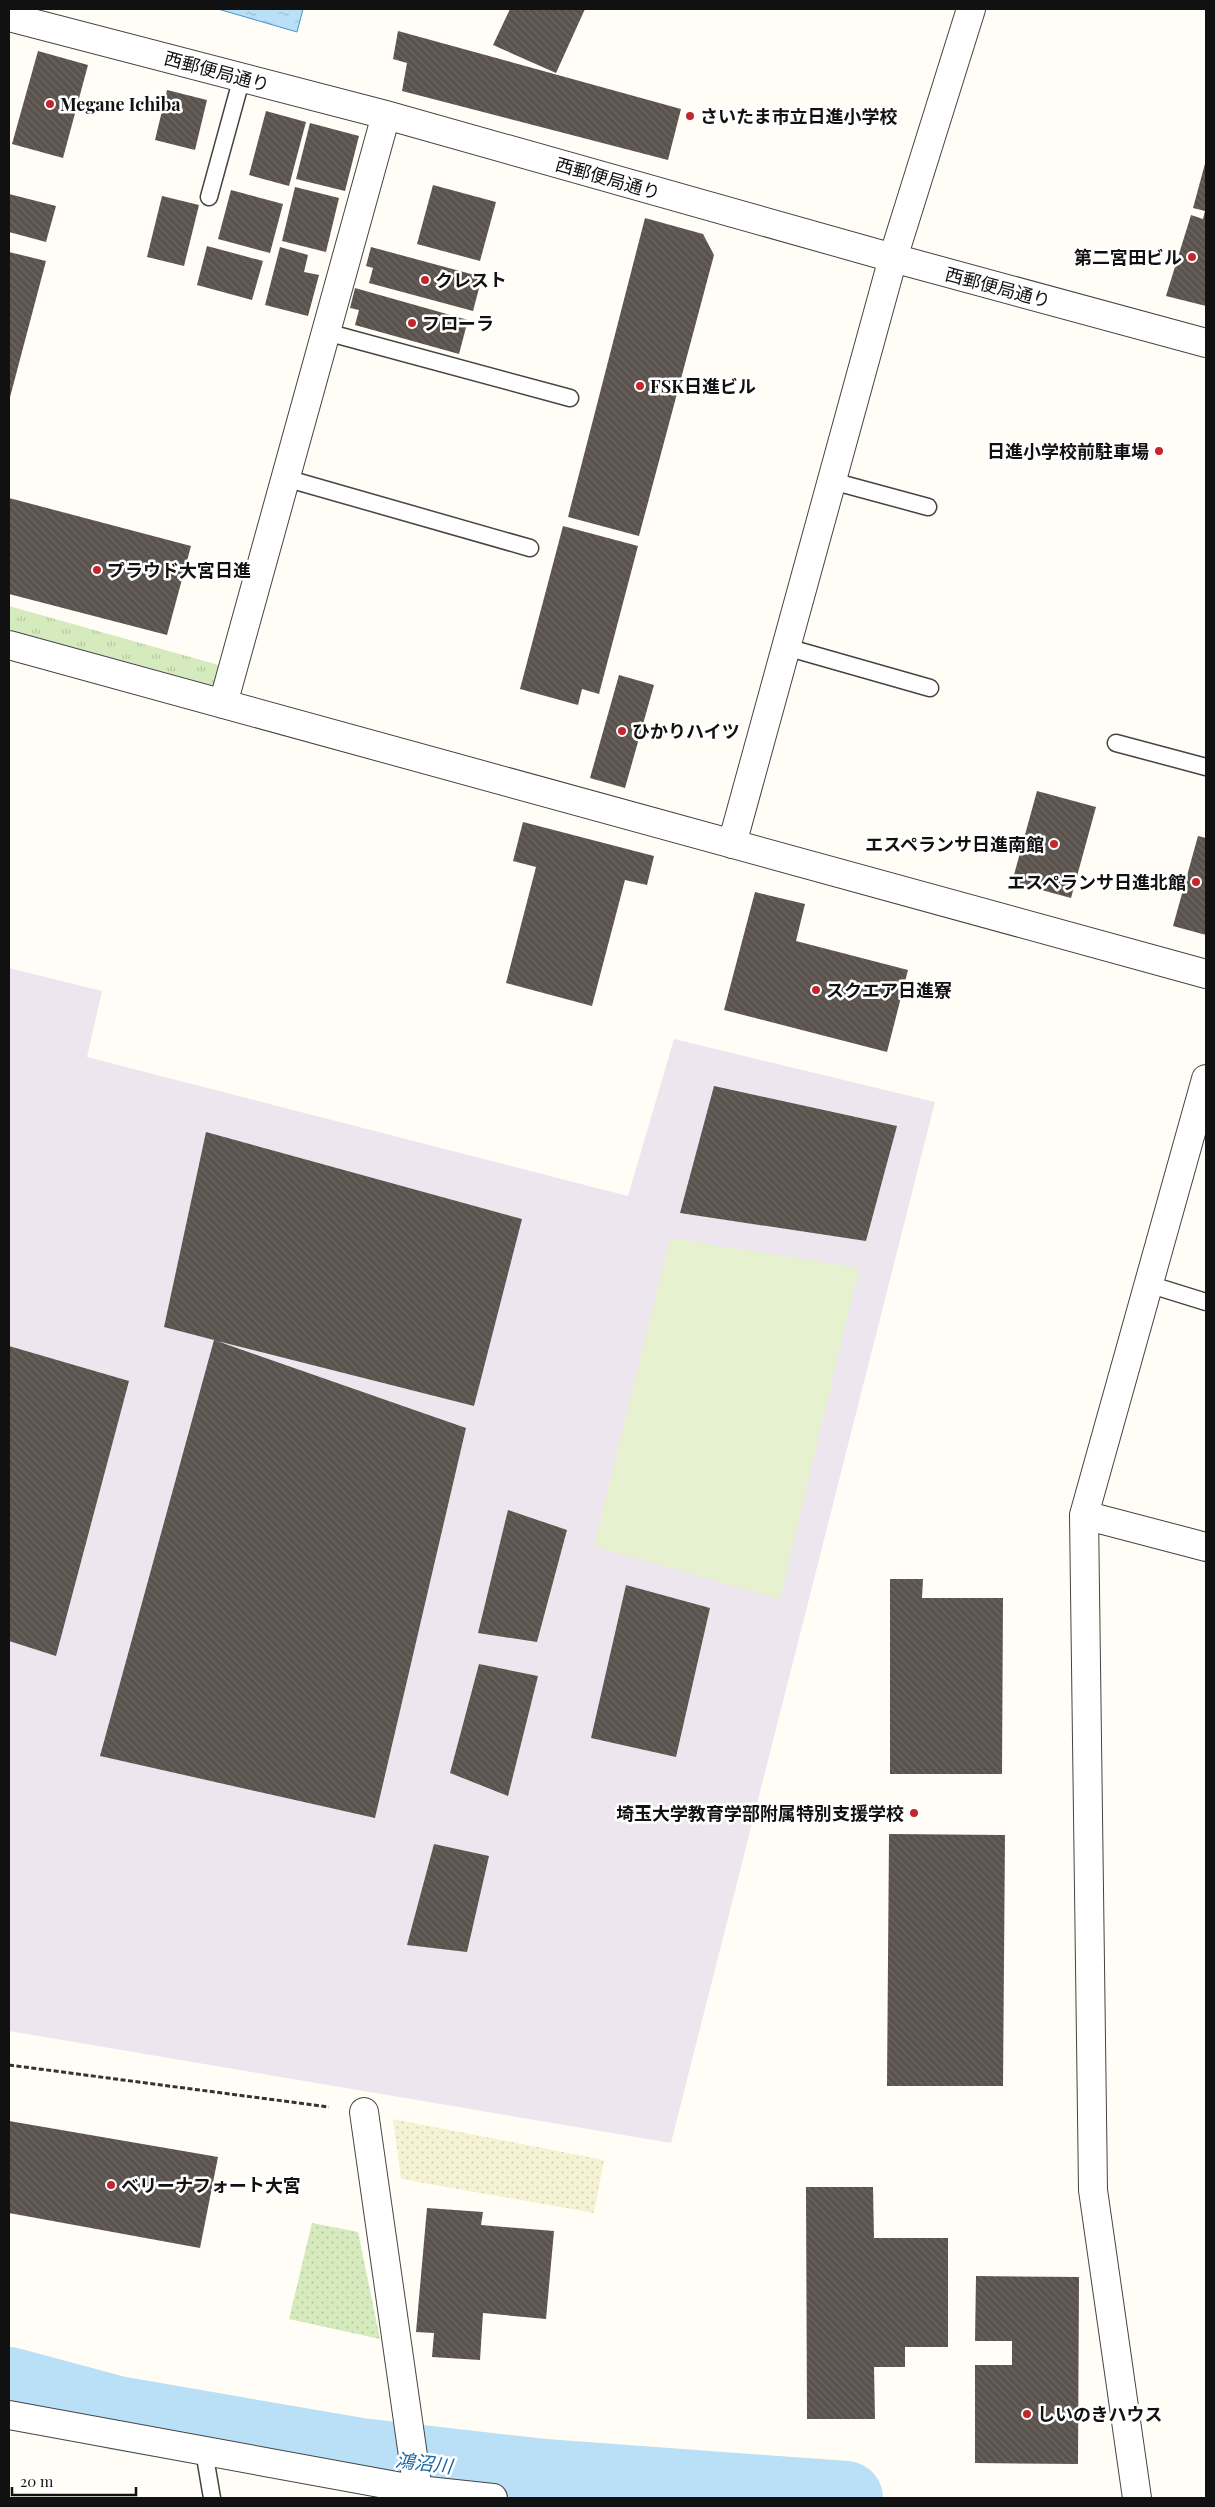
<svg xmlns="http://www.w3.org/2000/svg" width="1215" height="2507" viewBox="0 0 1215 2507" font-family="'Playfair Display','Noto Sans JP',serif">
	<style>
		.industrial { fill: #eee6ef }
		.farmland { fill: url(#farmland-dots) }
		.grass { fill: url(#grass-tufts) }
		.park { fill: url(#park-dots) }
		.pitch { fill: #e6f2cf }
		.water { fill: url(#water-ripples); stroke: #3f96cf }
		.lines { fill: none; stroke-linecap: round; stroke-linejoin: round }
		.river { stroke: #b9e0f7; stroke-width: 74 }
		.building { fill: url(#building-back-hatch) }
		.service-casing { stroke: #444; stroke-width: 19 }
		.minor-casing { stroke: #444; stroke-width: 30 }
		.path { stroke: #333; stroke-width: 3; stroke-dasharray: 5 2.5; stroke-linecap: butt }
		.service { stroke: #fff; stroke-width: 16 }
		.minor { stroke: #fff; stroke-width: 28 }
		.poi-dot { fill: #c4262e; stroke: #fff; stroke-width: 2 }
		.labels { text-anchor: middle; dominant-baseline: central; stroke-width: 5; stroke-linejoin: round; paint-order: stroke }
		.street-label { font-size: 18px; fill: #111; stroke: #fff }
		.poi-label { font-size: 18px; font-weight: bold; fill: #111; stroke: #fff; text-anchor: start }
		.water-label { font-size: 19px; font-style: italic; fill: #1768a6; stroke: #fff }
	</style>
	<defs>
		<pattern id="farmland-dots" width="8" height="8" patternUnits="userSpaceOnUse" patternTransform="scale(1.25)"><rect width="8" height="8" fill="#f6f3d4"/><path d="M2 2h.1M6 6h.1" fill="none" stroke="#d2cfb5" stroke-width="1.8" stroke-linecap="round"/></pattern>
		<pattern id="grass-tufts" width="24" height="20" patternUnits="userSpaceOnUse" patternTransform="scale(1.25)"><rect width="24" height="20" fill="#d5ebbd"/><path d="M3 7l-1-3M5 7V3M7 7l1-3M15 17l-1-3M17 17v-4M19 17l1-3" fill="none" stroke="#b6c8a1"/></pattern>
		<pattern id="park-dots" width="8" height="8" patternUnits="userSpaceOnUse" patternTransform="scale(1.25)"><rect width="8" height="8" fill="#d5ebbd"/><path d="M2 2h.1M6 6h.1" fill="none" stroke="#b6c8a1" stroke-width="1.8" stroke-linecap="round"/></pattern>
		<pattern id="water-ripples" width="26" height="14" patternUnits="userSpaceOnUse" patternTransform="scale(1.25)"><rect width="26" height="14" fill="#b9e0f7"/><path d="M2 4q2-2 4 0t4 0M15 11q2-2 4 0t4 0" fill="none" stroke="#9ebfd3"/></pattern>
		<pattern id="building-back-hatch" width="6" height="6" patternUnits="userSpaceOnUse" patternTransform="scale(1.25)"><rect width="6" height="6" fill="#5a524d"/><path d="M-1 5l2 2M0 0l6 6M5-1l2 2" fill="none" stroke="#6d6662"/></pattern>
	</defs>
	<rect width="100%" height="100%" fill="#fffdf5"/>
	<path class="industrial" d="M9 968 102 991 87 1057 628 1196 674 1039 935 1102 671 2143 9 2031Z"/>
	<path class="farmland" d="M393 2119 604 2160 594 2213 401 2179Z"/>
	<path class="grass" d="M9 606 222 666 216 694 9 638Z"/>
	<path class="park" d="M312 2223 358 2232 380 2339 289 2319Z"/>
	<path class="pitch" d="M670 1238 859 1268 780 1599 594 1546Z"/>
	<path class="water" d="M218 9H303L297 32Z"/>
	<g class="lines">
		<path class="river" d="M9 2384 117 2413 360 2455 544 2476 846 2498"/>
	</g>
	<path class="building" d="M510 9H585L556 73 493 45Z
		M398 31 681 109 668 160 402 91 407 63 393 59Z
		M38 51 88 65 63 158 12 144Z
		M167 90 207 100 195 150 155 140Z
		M266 111 306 122 289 186 249 175Z
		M310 123 359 136 345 191 296 179Z
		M1206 160V306L1166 296 1191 215 1203 219 1205 211 1193 208Z
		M433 185 496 202 480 261 417 244Z
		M295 187 339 198 326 252 282 241Z
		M231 190 283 204 270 253 218 239Z
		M9 194 56 206 46 242 9 232Z
		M162 196 199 205 184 266 147 257Z
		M645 218 703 234 714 255 639 536 568 517Z
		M207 246 263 261 252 300 197 285Z
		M280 247 308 255 304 272 319 275 308 316 265 305Z
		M371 247 482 277 473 311 369 283 373 268 366 266Z
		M9 252 46 261 9 401Z
		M355 288 468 320 459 354 355 325 359 310 350 308Z
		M9 498 191 546 167 635 9 594Z
		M563 526 638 546 599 694 582 689 578 705 520 689Z
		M619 675 654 685 625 788 590 778Z
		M1037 791 1096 807 1071 898 1012 882Z
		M523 822 654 856 647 885 625 880 592 1006 506 983 536 867 513 861Z
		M1198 836 1206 838V935L1173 926Z
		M755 892 805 904 796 941 908 970 887 1052 724 1010Z
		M714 1086 897 1126 866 1241 680 1213Z
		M206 1132 522 1219 474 1406 217 1341 466 1428 375 1818 100 1756 214 1340 164 1327Z
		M9 1346 129 1381 56 1656 9 1641Z
		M508 1510 567 1530 537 1642 478 1633Z
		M890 1579H923L922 1598H1003L1002 1774H890Z
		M626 1585 710 1608 676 1757 591 1738Z
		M479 1664 538 1676 508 1796 450 1773Z
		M889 1834 1005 1835 1003 2086H887Z
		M434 1844 489 1856 467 1952 407 1945Z
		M9 2121 218 2157 200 2248 9 2213Z
		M806 2187H873L874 2238H948V2347H905V2367H874L875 2419H807Z
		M427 2208 483 2212 481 2225 554 2231 546 2319 483 2313 480 2360 432 2357 434 2333 416 2332Z
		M976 2276 1079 2277 1078 2464 975 2463V2365H1012V2341H975Z"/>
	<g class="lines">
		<defs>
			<path id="service" d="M209 197 242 77
				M326 332 570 398
				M285 478 530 548
				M832 481 928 507
				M786 647 930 688
				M1116 743 1206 767
				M1148 1284 1206 1302
				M204 2451 212 2498"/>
			<path id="minor" d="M9 17 386 115 893 258 1206 343
				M9 645 1206 974
				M223 704 386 115
				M732 844 893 258 971 9
				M1084 1515 1206 1547
				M364 2112 419 2498
				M9 2415 418 2490 493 2498
				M1137 2498 1093 2190 1084 1515 1206 1079"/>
		</defs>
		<use href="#service" class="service-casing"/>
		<use href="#minor" class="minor-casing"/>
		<path class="path" d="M9 2065 329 2107"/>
		<use href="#service" class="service"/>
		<use href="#minor" class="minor"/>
	</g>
	<g class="poi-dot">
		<circle cx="50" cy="104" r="5"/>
		<circle cx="690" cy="116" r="5"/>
		<circle cx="1192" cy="257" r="5"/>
		<circle cx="425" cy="280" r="5"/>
		<circle cx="412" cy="323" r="5"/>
		<circle cx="640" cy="386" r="5"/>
		<circle cx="1159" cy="451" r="5"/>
		<circle cx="97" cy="570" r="5"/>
		<circle cx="622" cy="731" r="5"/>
		<circle cx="1054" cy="844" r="5"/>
		<circle cx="1196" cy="882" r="5"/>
		<circle cx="816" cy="990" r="5"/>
		<circle cx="914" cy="1813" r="5"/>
		<circle cx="111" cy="2185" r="5"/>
		<circle cx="1027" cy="2414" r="5"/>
	</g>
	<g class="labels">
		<g class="street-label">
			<text transform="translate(217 71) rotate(15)">西郵便局通り</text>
			<text transform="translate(608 178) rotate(16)">西郵便局通り</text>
			<text transform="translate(998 287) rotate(15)">西郵便局通り</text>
		</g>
		<g class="poi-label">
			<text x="60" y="104">Megane Ichiba</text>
			<text x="700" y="116">さいたま市立日進小学校</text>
			<text x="1182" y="257" text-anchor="end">第二宮田ビル</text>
			<text x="435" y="280">クレスト</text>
			<text x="422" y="323">フローラ</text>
			<text x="650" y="386">FSK日進ビル</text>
			<text x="1149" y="451" text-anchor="end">日進小学校前駐車場</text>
			<text x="107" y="570">プラウド大宮日進</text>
			<text x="632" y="731">ひかりハイツ</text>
			<text x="1044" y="844" text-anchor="end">エスペランサ日進南館</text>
			<text x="1186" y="882" text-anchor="end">エスペランサ日進北館</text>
			<text x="826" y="990">スクエア日進寮</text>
			<text x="904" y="1813" text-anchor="end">埼玉大学教育学部附属特別支援学校</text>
			<text x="121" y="2185">ベリーナフォート大宮</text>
			<text x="1037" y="2414">しいのきハウス</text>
		</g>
		<g class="water-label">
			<text transform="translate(424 2462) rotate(7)">鴻沼川</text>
		</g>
	</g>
	<rect width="1215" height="2507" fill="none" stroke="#111111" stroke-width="20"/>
	<path d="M12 2487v8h124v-8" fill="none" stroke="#111111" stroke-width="2.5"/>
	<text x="20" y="2487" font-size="15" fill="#111111" stroke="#ffffff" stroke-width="4" paint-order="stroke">20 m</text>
</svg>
